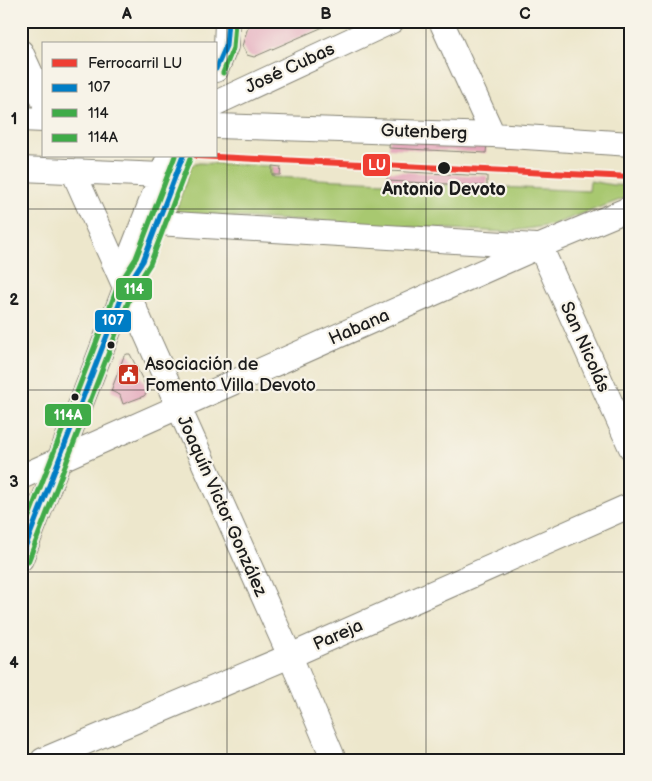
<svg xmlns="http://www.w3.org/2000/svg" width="652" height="781" viewBox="0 0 652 781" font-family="'Balsamiq Sans',sans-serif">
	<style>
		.green { fill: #a8c870; stroke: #627246 }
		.building { fill: #e4a8bb }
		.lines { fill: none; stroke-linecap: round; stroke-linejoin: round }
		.minor-casing { stroke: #848274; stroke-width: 26 }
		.minor { stroke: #fff; stroke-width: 24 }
		.bus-1-casing { stroke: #f7f3e8; stroke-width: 9 }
		.bus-2-casing { stroke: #f7f3e8; stroke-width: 9 }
		.bus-3-casing { stroke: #f7f3e8; stroke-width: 9 }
		.bus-1 { stroke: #007dc5; stroke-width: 5 }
		.bus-2 { stroke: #3fab48; stroke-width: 5 }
		.bus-3 { stroke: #3fab48; stroke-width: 5 }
		.rail-1-casing { stroke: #f7f3e8; stroke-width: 10 }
		.rail-1 { stroke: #ef3e33; stroke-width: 6 }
		.grid { fill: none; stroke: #1c1c1c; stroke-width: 1; stroke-opacity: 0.55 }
		.stop-dot { fill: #1c1c1c; stroke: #f7f3e8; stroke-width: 2 }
		.labels { text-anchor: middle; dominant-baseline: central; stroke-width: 4.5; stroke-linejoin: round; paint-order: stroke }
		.street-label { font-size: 18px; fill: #1c1c1c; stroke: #f7f3e8 }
		.stop-label { font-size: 18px; font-weight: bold; fill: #1c1c1c; stroke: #f7f3e8 }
		.poi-label { font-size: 18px; fill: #1c1c1c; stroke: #f7f3e8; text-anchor: start }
		.line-badge { stroke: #f7f3e8; stroke-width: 2 }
		.badge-label { font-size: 14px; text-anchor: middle; font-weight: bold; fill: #fff }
		.neatline { fill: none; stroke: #1c1c1c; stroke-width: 2 }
		.grid-label { font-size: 16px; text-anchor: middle; font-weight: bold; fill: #1c1c1c }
	</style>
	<rect width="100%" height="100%" fill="#f7f3e8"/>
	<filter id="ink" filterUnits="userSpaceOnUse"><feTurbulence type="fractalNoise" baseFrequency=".02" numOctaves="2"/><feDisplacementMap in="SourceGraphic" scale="10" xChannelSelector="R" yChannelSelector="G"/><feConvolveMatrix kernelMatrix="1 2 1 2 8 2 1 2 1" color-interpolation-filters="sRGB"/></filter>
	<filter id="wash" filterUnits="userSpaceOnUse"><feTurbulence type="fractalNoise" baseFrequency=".0096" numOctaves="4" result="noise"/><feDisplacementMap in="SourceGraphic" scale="20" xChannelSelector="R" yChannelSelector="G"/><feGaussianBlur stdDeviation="1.12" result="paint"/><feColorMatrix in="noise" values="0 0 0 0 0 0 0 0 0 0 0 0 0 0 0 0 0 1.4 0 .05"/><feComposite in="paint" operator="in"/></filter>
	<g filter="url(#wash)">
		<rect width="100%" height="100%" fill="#ede7cc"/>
		<path class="green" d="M199 163 272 166V177L589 191 590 181 613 185 631 186V196L552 225 506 232 175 214 191 165Z"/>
		<g id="blocks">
			<path class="building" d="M250 21H337L254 57 247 55 242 46Z
				M390 138 487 143 486 153 389 148Z
				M272 166 281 167 280 175H272Z
				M388 171 487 176V186L387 181Z
				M127 354H130L132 358 148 391 144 396 123 404 120 395 111 391 124 356Z"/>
		</g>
	</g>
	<g filter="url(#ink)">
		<use href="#blocks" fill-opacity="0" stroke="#848274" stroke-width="1"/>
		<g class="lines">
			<defs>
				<path id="minor" d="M441 21 493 135
					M21 52 44 102
					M216 70 226 46 227 23
					M216 103 392 21
					M21 119 44 120
					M216 126 493 135 631 144
					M21 169 162 175
					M73 171 290 656 334 760
					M157 223 536 246
					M540 246 631 448
					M21 477 540 246 631 208
					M21 559 125 289 130 256 169 156
					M43 760 290 656 631 505"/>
			</defs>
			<use href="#minor" class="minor-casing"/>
			<use href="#minor" class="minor"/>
			<defs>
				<path id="bus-1" d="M216 69 226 46 228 21
					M21 558 125 289 143 261 183 156"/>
				<path id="bus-2" d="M223 73 233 48 235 22
					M28 562 132 292 150 264 190 159"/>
				<path id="bus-3" d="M21 537 118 286 136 258 175 156"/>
			</defs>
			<use href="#bus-1" class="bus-1-casing"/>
			<use href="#bus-2" class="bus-2-casing"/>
			<use href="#bus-3" class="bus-3-casing"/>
			<use href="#bus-1" class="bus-1"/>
			<use href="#bus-2" class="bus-2"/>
			<use href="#bus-3" class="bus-3"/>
			<defs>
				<path id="rail-1" d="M197 156 631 177"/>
			</defs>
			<use href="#rail-1" class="rail-1-casing"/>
			<use href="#rail-1" class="rail-1"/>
		</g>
	</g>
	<path class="grid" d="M227 21V760M426 21V760M21 209H631M21 390H631M21 572H631"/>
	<defs>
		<symbol id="civic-square" viewBox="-11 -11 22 22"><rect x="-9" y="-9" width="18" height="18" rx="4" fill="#c8321e" stroke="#f7f3e8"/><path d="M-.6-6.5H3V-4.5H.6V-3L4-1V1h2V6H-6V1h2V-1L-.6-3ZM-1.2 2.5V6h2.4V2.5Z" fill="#fff"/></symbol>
	</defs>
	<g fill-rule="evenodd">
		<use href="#civic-square" x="116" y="362" width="25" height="25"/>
	</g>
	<g class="stop-dot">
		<circle cx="444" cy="168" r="7"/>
		<circle cx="111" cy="345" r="4.5"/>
		<circle cx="75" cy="397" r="4.5"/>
	</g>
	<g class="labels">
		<g class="street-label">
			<text transform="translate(290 68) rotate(-25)">José Cubas</text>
			<text transform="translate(424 132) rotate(2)">Gutenberg</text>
			<text transform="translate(359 327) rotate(-24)">Habana</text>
			<text transform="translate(585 347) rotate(66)">San Nicolás</text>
			<text transform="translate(222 506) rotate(66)">Joaquín Victor González</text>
			<text transform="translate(338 635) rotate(-24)">Pareja</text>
		</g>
		<g class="stop-label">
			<text x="444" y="189">Antonio Devoto</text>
		</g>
		<g class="poi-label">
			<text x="145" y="364">Asociación de<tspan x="145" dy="21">Fomento Villa Devoto</tspan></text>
		</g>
	</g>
	<g class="line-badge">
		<rect x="362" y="153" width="29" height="24" rx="5" fill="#ef3e33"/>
		<rect x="115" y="277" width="38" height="24" rx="5" fill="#3fab48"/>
		<rect x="94" y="309" width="38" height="24" rx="5" fill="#007dc5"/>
		<rect x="44" y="403" width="48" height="24" rx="5" fill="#3fab48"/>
	</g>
	<g class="badge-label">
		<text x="377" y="170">LU</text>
		<text x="134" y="294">114</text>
		<text x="113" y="325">107</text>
		<text x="68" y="420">114A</text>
	</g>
	<rect width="652" height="781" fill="none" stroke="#f7f3e8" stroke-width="55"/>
	<rect x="42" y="42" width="175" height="115" fill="#f7f3e8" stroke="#9f9d96"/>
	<rect x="52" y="59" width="25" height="8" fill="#ef3e33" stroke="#9f9d96"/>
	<text x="88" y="68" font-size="15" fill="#1c1c1c">Ferrocarril LU</text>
	<rect x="52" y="84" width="25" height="8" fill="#007dc5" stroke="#9f9d96"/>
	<text x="88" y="92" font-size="15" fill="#1c1c1c">107</text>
	<rect x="52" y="109" width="25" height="8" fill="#3fab48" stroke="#9f9d96"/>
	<text x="88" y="118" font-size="15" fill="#1c1c1c">114</text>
	<rect x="52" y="134" width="25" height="8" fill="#3fab48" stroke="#9f9d96"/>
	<text x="88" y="142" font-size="15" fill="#1c1c1c">114A</text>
	<rect x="28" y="28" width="596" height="726" class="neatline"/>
	<g class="grid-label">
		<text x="127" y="19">A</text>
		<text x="326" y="19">B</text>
		<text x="525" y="19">C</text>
		<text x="14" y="124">1</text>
		<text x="14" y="305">2</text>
		<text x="14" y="487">3</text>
		<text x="14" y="668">4</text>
	</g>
</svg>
